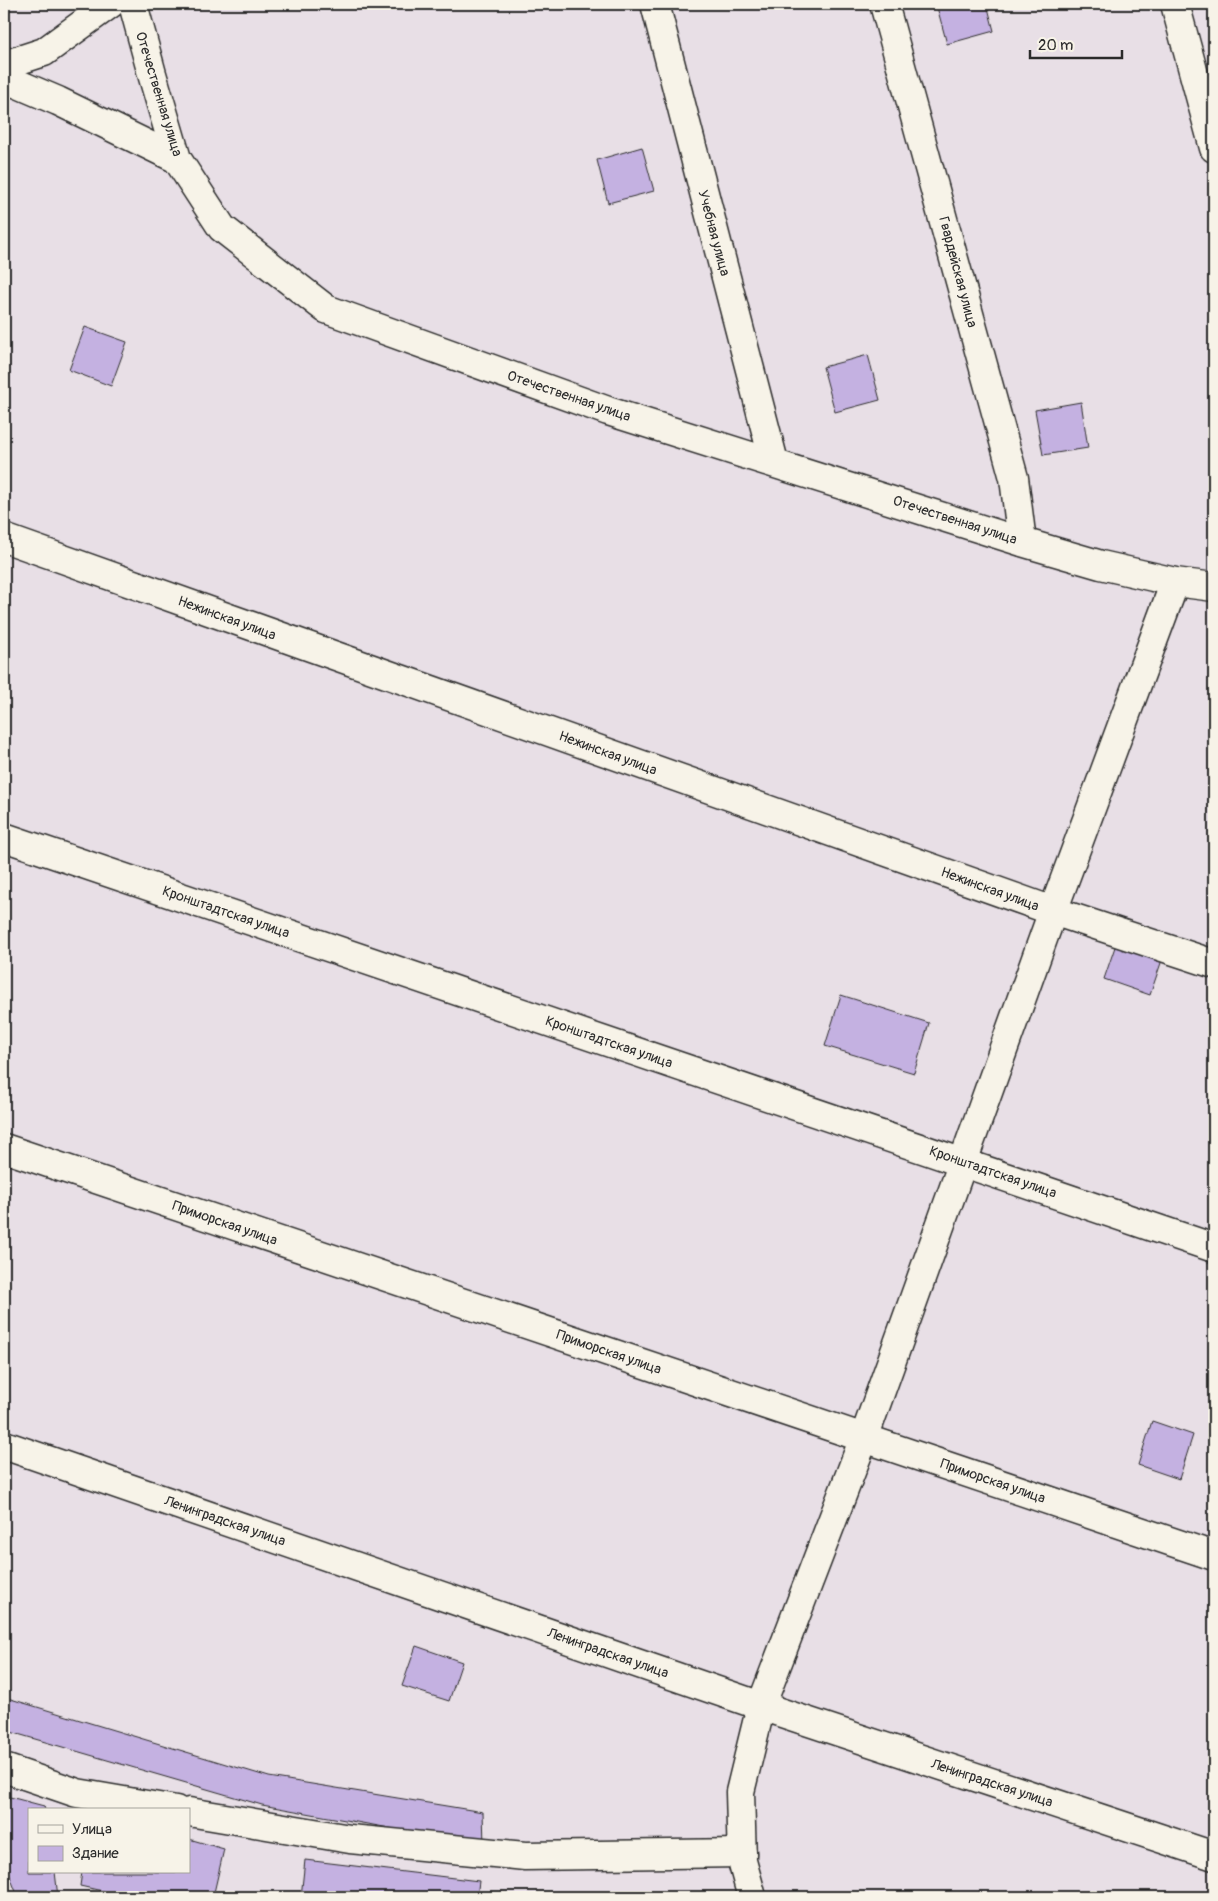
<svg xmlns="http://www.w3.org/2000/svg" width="1218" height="1901" viewBox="0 0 1218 1901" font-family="Pangolin,sans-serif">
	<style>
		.building { fill: #c4b1e1; stroke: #2b2b2b }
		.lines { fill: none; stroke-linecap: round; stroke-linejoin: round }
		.minor-casing { stroke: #2b2b2b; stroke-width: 31 }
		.major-casing { stroke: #2b2b2b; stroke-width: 31 }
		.minor { stroke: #f7f3e8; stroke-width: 28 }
		.major { stroke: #f7f3e8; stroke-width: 28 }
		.labels { text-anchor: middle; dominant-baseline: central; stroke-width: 4.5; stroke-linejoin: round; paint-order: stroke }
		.street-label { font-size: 14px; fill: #2b2b2b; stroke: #f7f3e8 }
	</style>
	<rect width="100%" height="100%" fill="#e8dfe6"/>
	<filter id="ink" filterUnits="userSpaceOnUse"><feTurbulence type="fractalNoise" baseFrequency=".02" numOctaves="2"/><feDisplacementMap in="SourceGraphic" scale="10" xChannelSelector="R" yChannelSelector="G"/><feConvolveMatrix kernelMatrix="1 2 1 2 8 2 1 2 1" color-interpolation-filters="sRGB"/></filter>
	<g filter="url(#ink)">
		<path class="building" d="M948 4H987L994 31 947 44 937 7Z
			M642 147 654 191 608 203 597 160Z
			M85 327 127 342 111 386 69 370Z
			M868 355 880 400 835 412 823 367Z
			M1081 402 1088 448 1043 455 1035 410Z
			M1117 941 1163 957 1150 995 1104 979Z
			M841 995 929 1023 914 1073 825 1046Z
			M1152 1421 1193 1435 1179 1479 1138 1465Z
			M416 1646 462 1662 449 1701 402 1686Z
			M4 1697 269 1777 483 1812 484 1845 262 1805 4 1730Z
			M10 1797 44 1806 45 1810H29V1872H55L58 1897H18L4 1861V1813Z
			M189 1839 224 1849 213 1897H129L80 1886 82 1872H189Z
			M305 1860 479 1881 477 1897H301Z"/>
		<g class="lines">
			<defs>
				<path id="minor" d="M133 4 152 74 177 159 222 228 326 309 608 411 1022 542 1101 565 1175 582
					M655 4 774 462
					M884 4 1014 478 1022 542
					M1175 4 1214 148
					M4 65 44 52 110 4
					M4 78 58 101 177 159
					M4 538 1053 911 1214 964
					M4 837 1214 1248
					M4 1148 1214 1556
					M4 1445 761 1706 1214 1856
					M4 1768 77 1793 176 1810
					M189 1812 350 1839 525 1856 742 1853"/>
				<path id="major" d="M752 1897 742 1861 740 1792 761 1706 864 1438 1053 911 1175 582 1214 587"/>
			</defs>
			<use href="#minor" class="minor-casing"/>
			<use href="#major" class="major-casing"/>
			<use href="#minor" class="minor"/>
			<use href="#major" class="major"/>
		</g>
	</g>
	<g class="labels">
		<g class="street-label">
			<text transform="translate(159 94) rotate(73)">Отечественная улица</text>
			<text transform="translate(714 233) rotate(75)">Учебная улица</text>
			<text transform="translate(958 272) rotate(75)">Гвардейская улица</text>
			<text transform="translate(569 396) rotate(19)">Отечественная улица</text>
			<text transform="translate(955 520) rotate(18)">Отечественная улица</text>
			<text transform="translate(227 618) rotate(20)">Нежинская улица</text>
			<text transform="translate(608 753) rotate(20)">Нежинская улица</text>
			<text transform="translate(990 889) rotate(20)">Нежинская улица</text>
			<text transform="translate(226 912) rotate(19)">Кронштадтская улица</text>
			<text transform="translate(609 1042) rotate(19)">Кронштадтская улица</text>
			<text transform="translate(993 1172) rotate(19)">Кронштадтская улица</text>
			<text transform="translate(225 1223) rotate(19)">Приморская улица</text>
			<text transform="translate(609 1352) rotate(19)">Приморская улица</text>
			<text transform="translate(993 1481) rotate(19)">Приморская улица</text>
			<text transform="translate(225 1521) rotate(19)">Ленинградская улица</text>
			<text transform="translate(608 1653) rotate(19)">Ленинградская улица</text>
			<text transform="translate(992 1783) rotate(18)">Ленинградская улица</text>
		</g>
	</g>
	<rect width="1218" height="1901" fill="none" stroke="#f7f3e8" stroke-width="20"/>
	<rect x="10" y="10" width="1198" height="1881" fill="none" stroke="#2b2b2b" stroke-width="2" filter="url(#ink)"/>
	<rect x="28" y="1808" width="162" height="65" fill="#f7f3e8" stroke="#a5a39c"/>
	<rect x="38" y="1825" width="25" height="8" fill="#f7f3e8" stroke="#a5a39c"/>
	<text x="72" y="1834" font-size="15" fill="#2b2b2b">Улица</text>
	<rect x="38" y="1846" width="25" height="15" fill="#c4b1e1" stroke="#a5a39c"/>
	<text x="72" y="1858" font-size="15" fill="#2b2b2b">Здание</text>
	<path d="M1030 50v8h92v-8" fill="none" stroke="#2b2b2b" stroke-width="2.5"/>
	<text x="1038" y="50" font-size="15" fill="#2b2b2b" stroke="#f7f3e8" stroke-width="4" paint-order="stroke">20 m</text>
</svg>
